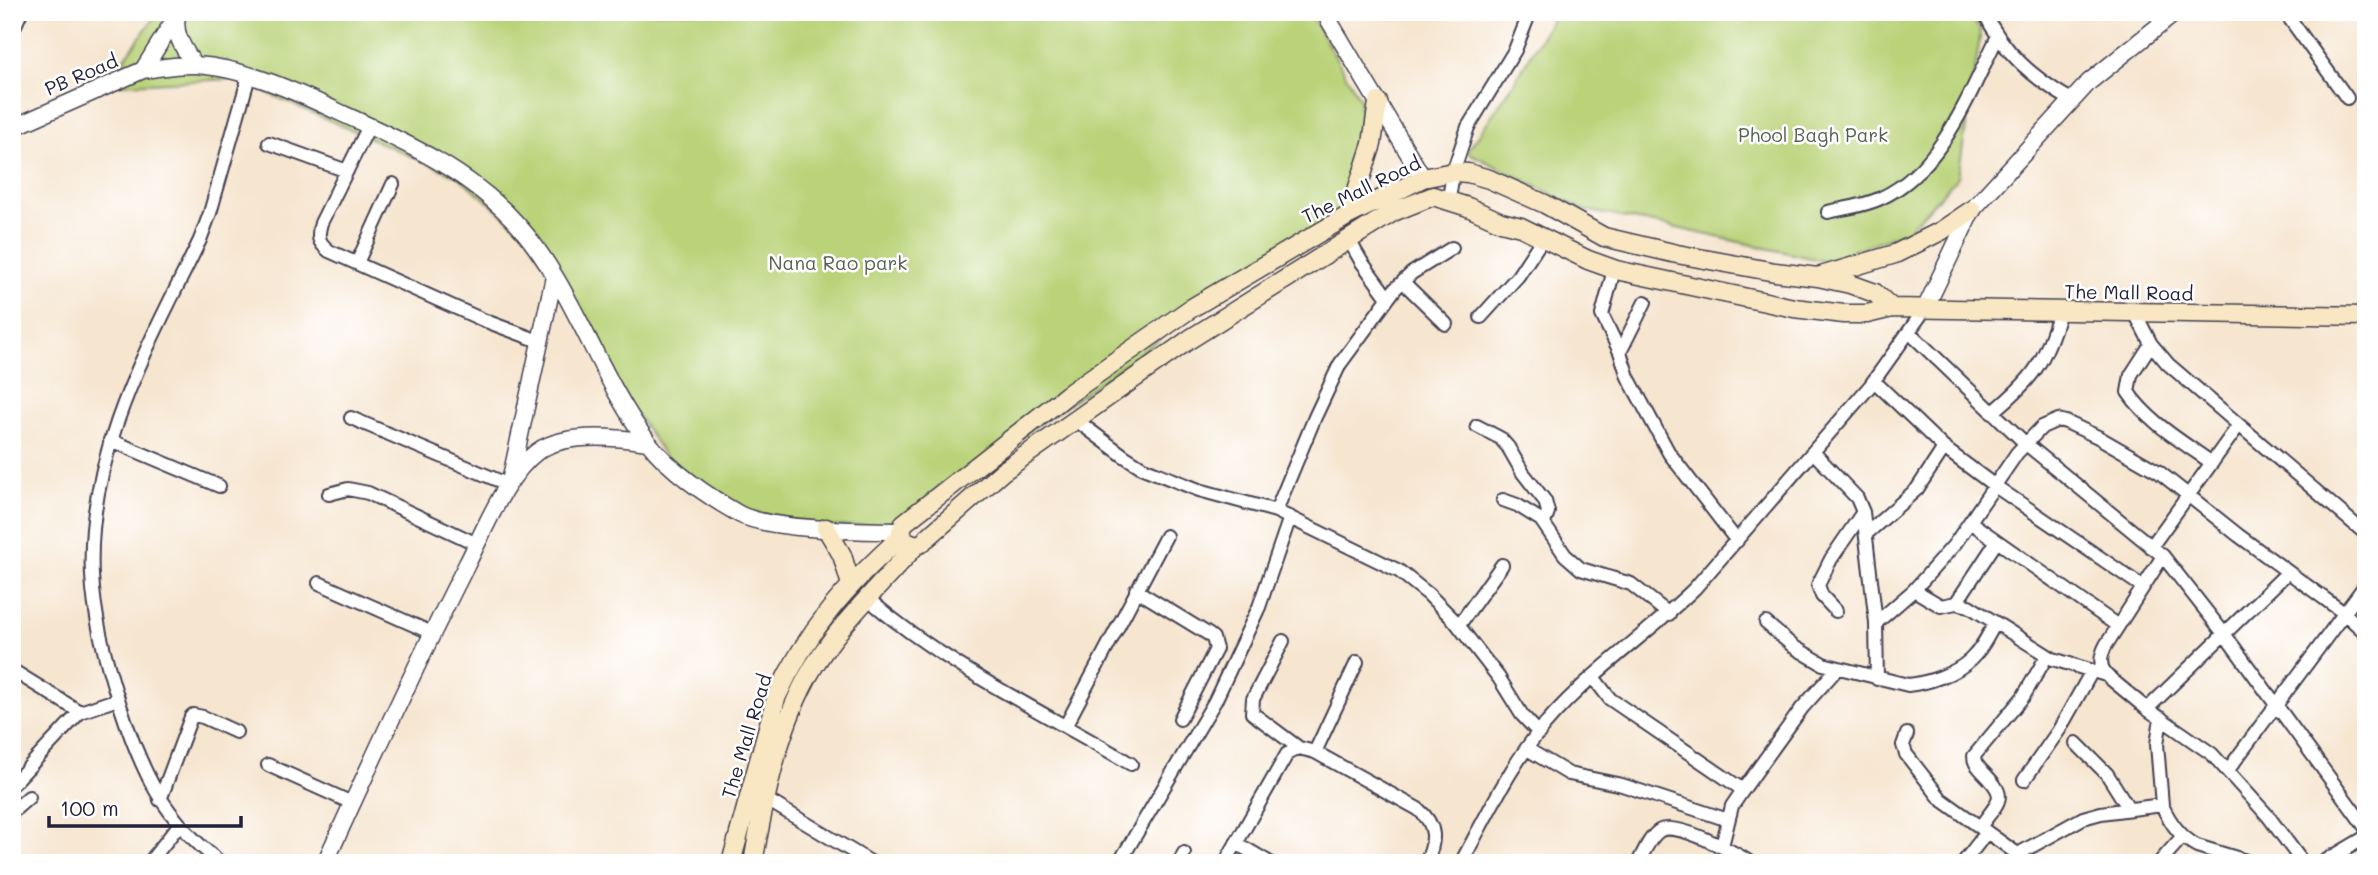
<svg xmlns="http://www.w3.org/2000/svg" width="2378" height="875" viewBox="0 0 2378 875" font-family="Mali,sans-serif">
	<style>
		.green { fill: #bad379; stroke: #6e7a5a; stroke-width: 2 }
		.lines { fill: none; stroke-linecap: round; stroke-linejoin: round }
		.minor-casing { stroke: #423f51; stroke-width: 16 }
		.tertiary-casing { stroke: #423f51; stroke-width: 19 }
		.secondary-casing { stroke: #423f51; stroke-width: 21 }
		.minor { stroke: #fff; stroke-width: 12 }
		.tertiary { stroke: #fff; stroke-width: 16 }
		.secondary { stroke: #f9e7c3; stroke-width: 18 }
		.labels { text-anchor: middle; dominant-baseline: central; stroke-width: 5; stroke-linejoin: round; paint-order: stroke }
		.street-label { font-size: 19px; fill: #22223b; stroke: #fff }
		.park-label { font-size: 19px; fill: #576051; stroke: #fff }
	</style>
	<rect width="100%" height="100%" fill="#fff"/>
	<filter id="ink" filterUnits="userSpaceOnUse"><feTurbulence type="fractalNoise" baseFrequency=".0143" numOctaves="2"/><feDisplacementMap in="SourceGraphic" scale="14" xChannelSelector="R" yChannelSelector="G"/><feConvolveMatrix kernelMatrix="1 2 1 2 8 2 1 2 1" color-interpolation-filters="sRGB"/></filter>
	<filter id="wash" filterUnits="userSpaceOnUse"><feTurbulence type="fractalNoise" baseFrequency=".00686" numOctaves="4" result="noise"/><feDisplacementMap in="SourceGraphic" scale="28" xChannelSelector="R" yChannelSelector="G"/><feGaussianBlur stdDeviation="1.57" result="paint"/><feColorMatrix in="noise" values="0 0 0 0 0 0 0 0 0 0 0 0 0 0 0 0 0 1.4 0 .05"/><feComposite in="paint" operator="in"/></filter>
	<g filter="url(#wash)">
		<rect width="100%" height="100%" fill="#f6e5cf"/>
		<path class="green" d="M158 12H1309L1360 99 1359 163 1341 209 901 524 825 527 735 509 669 463 611 375 527 235 459 177 235 79 106 85Z
			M1556 12H1968L1981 32 1958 177 1907 231 1824 261 1659 224 1584 210 1467 152 1514 83Z"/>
	</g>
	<g filter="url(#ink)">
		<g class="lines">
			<defs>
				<path id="minor" d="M1984 12C2003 52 2033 78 2071 100
					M2285 12 2347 98
					M12 32 21 12
					M369 126 321 223C317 237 318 242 329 251L483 320 539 341
					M269 143 347 171
					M1449 199 1453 172 1468 127 1515 50 1530 12
					M1828 212C1845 208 1865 206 1881 198 1942 170 1969 94 1997 38
					M1349 240 1361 261 1388 298
					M357 263 393 184
					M1614 270 1602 315 1620 352 1628 377 1669 453 1737 541
					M1403 282 1446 324
					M2135 313 2151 344 2168 364 2366 534
					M1481 317 1518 276 1543 238
					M1909 332 2025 443 2163 556 2225 635 2366 828
					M2151 344 2131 375 2128 392C2148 422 2184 443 2212 463
					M1620 352 1645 302
					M1874 381 1944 448 1995 486 2143 587
					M1992 413C2033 379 2045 363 2060 311
					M351 418 509 485
					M1076 420 1124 456 1143 468 1199 490 1276 511 1399 571 1428 594 1455 621 1499 678 1522 715 1539 733
					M1477 426 1500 438 1508 447 1523 473 1545 501 1548 512 1544 523
					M110 440 219 486
					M1813 452 1857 498 1863 512 1876 623 1914 590 1954 545 2017 453 2042 427 2058 420 2066 422 2098 437 2159 472 2238 535 2344 613 2366 633
					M329 494 348 489 368 493 477 544
					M1503 500 1517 505 1541 520 1565 555 1581 569 1631 584 1669 614
					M1276 511 1315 417 1340 364 1395 289 1412 273 1452 248
					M1970 522 2118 626
					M1866 534 1917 489 1944 448
					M2151 547 2239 425
					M2163 556 2106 645C2100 656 2099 665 2106 675L2147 709 2212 754 2268 816 2303 863
					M319 583 432 633
					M1136 590 1208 634 1213 638 1216 649 1180 719
					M1914 590 1941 606 1956 603 1969 606 2053 659 2106 675
					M868 599C947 667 1042 711 1131 764
					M1956 603 1997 541
					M1836 611 1822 596 1818 585 1831 559 1863 512
					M1766 623 1794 647 1823 664 1908 685C1928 683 1955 674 1970 660 1981 650 1988 636 1995 623
					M1876 623 1877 679
					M1459 625 1502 565
					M1283 641 1253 699 1252 713 1299 748
					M12 670 80 712 118 699
					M1593 677 1610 699 1743 790
					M2147 709 2288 572
					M1066 725 1166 536
					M1907 734 1903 745 1906 754 1941 799 2030 863
					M2076 743 2107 774 2129 809
					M1527 749 1569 774 1622 785 1728 820
					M1315 752 1357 662
					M268 765 352 803
					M2228 770 2366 584
					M2024 780 2059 730 2092 671
					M12 785 80 712
					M759 795 872 863
					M160 800 191 717 193 715 203 717 236 732
					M2162 805C2170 823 2180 837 2197 846L2253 863
					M12 812 29 797
					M1980 827C2000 799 2009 798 1982 771 1977 765 1974 763 1974 756L2023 697 2047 656
					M1236 843 1270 863
					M1722 846 1732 806 1745 787 1802 708 1837 669
					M2018 854 2083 818 2101 813 2162 805 2157 744 2161 718
					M149 863 179 825
					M221 863C163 818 142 773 120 705 106 663 94 619 92 575 86 454 149 345 200 240L210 213 249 76
					M1119 863 1215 701 1259 607 1290 517
					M1179 863 1184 853
					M1225 863 1287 754 1299 748 1315 752 1418 809C1437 825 1436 841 1426 863
					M1461 863C1484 821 1505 776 1534 738 1579 679 1643 639 1695 588L1870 386 1925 309
					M1638 863C1644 852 1649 838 1659 831 1676 820 1735 853 1751 863
					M1963 863 1987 832
					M2159 863 2182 837
					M2322 863 2366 837"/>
				<path id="tertiary" d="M1324 12 1423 178
					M177 16C173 35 185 50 194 65
					M143 70C160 68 178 64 196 65 245 68 297 92 341 113 405 142 470 171 518 225 573 287 598 376 648 442 669 470 709 497 739 514 768 530 866 531 901 531
					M12 128 143 70 179 12
					M1925 309 1972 210 2089 82 2176 12
					M511 477 554 277
					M325 863C371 762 417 662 467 564 485 529 506 474 538 451 566 432 616 437 648 442"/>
				<path id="secondary" d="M1349 215 1372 144 1378 102
					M1821 276 1895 254 1941 231 1972 210
					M826 528 842 555 851 585
					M927 538 1002 472 1190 339 1393 212 1433 196 1468 207 1501 222 1521 227 1588 260 1616 270 1794 308 1844 314H1867L1892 308 2366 316
					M916 545 904 540 901 531 904 523 1067 395 1190 309 1349 215 1423 178 1453 172 1468 173 1489 179 1545 204 1604 237 1677 254 1775 272 1818 277 1850 284 1875 293 1892 308
					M731 863 776 698C807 630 846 586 902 536
					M753 863C764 800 777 734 807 678 833 630 880 586 916 545L922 543"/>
			</defs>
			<use href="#minor" class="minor-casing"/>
			<use href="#tertiary" class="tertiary-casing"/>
			<use href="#secondary" class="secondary-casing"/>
			<use href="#minor" class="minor"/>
			<use href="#tertiary" class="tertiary"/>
			<use href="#secondary" class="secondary"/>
		</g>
	</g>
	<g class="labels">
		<g class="street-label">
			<text transform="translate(81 74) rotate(-23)">PB Road</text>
			<text transform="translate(1361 189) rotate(-26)">The Mall Road</text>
			<text transform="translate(2129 292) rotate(1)">The Mall Road</text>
			<text transform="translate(746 736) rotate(-73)">The Mall Road</text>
		</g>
		<g class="park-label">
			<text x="1813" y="134">Phool Bagh Park</text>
			<text x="838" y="262">Nana Rao park</text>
		</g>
	</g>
	<rect width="2378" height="875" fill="none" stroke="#fff" stroke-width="42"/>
	<path d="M49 816v10h192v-10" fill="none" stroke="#22223b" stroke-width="3.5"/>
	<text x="60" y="816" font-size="21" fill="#22223b" stroke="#ffffff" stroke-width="5" paint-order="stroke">100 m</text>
</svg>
